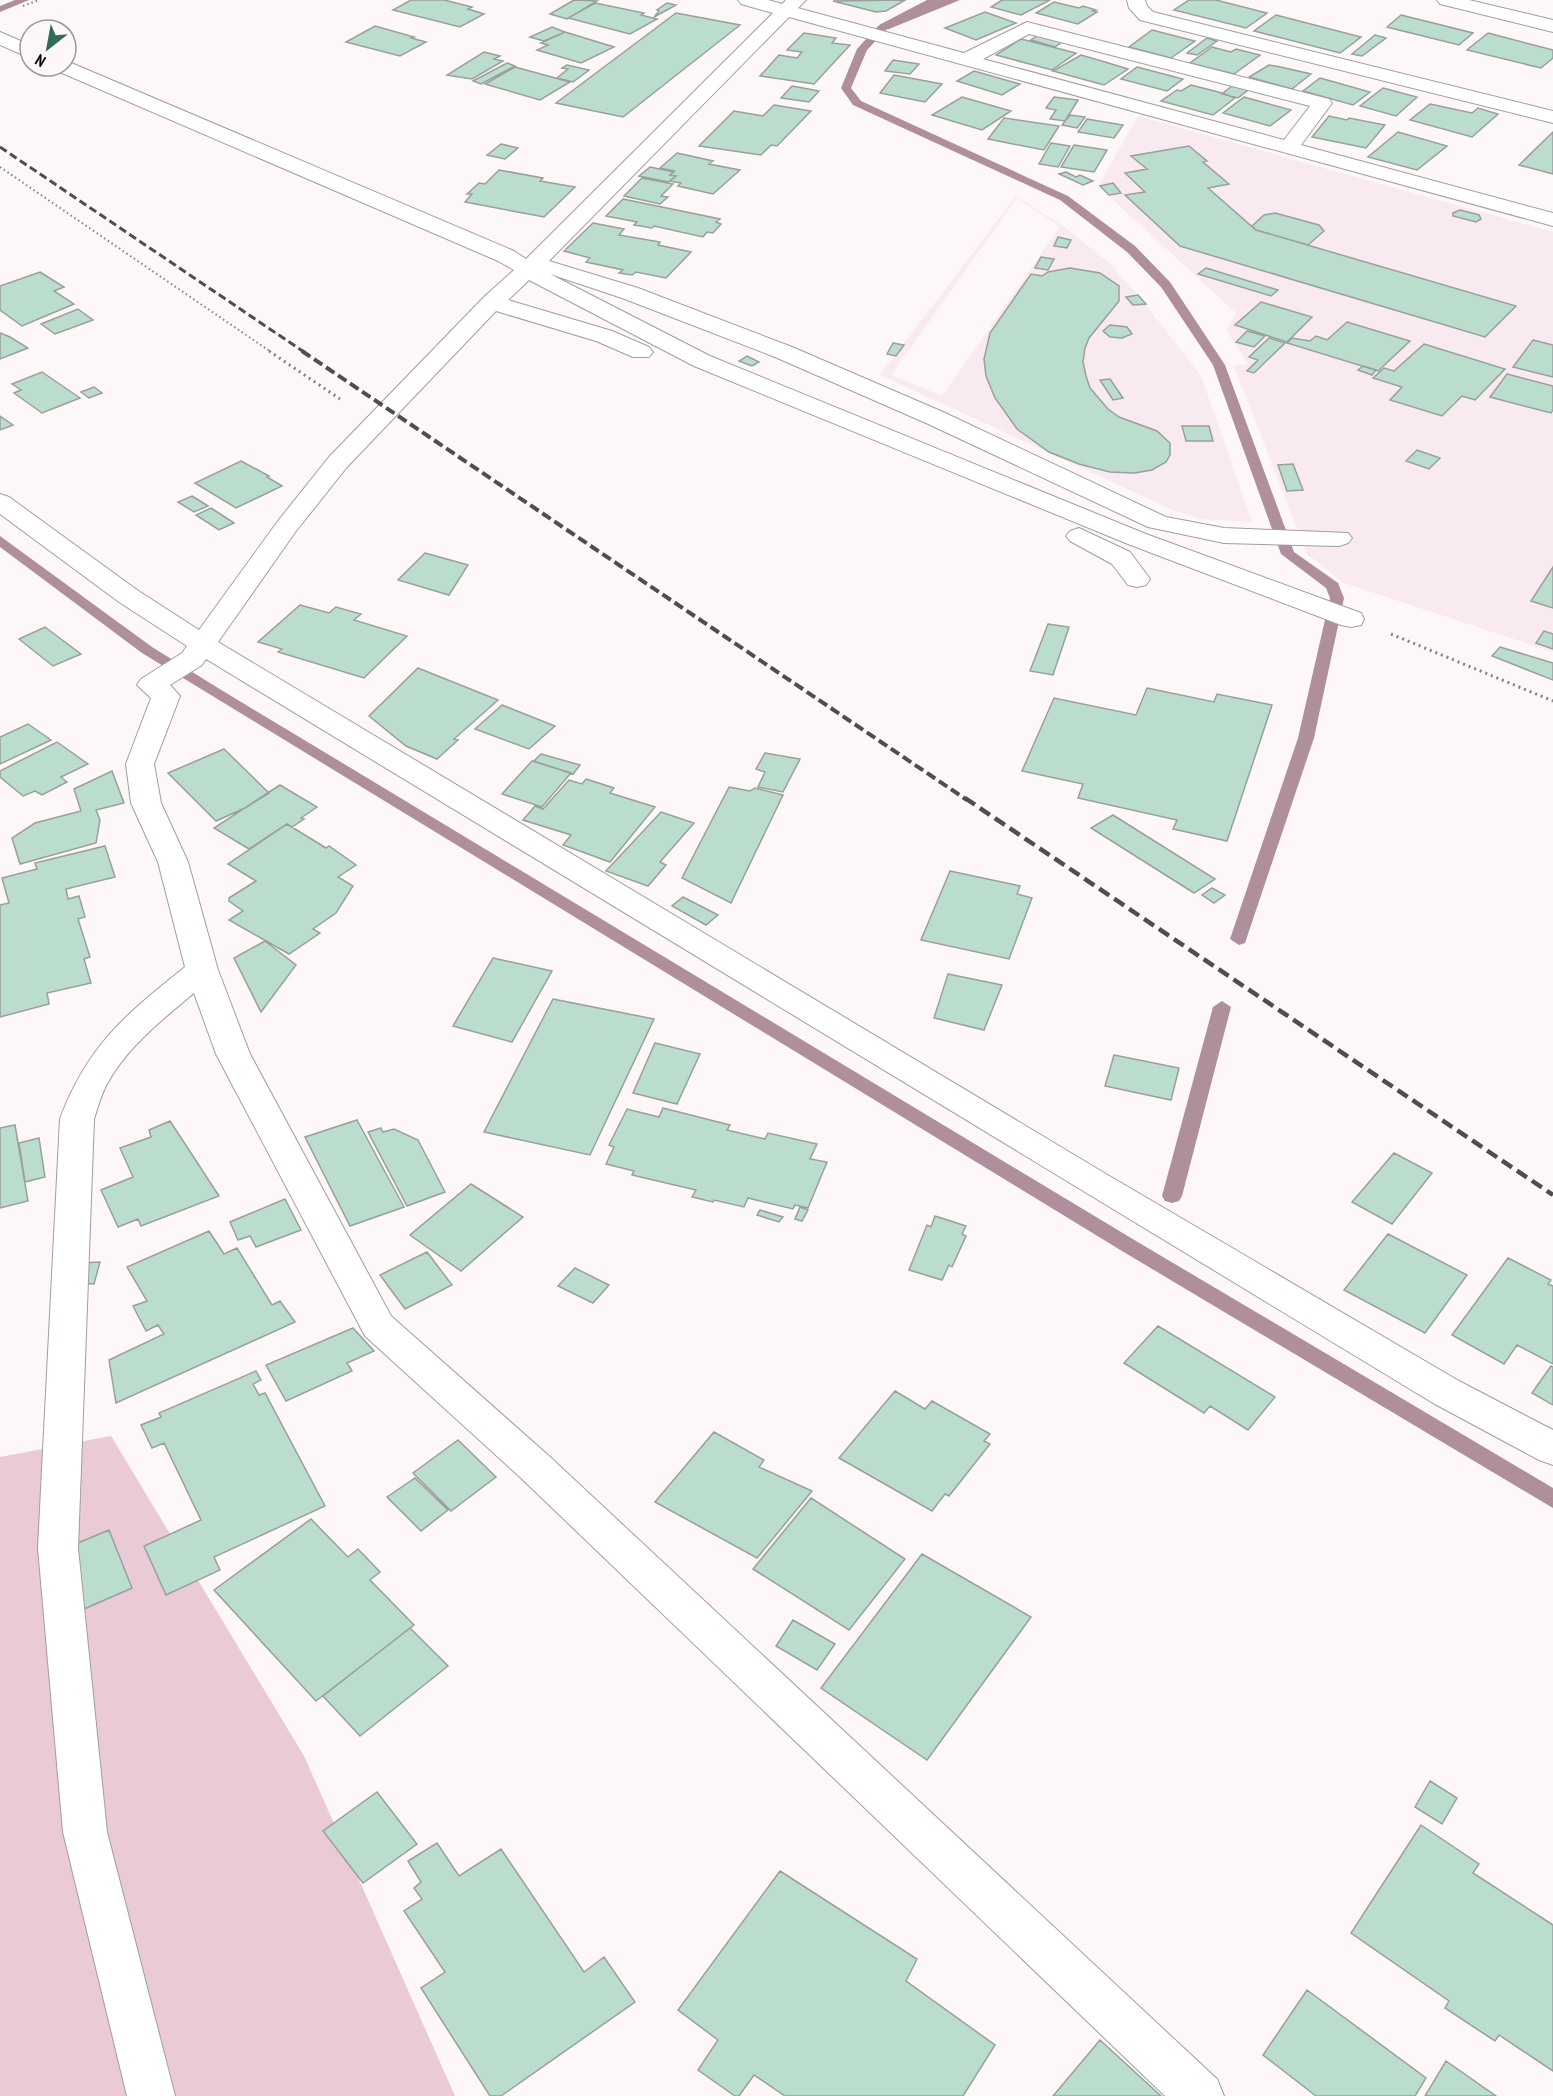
<svg xmlns="http://www.w3.org/2000/svg" width="1553" height="2096" viewBox="0 0 1553 2096" font-family="'PT Sans Narrow',sans-serif">
	<style>
		.built { fill: #f8eaf0; fill-rule: evenodd }
		.green { fill: #e9cad6 }
		.water { fill: #b08f9c }
		.lines { fill: none; stroke-linecap: round; stroke-linejoin: round }
		.stream { fill: #b08f9c; fill-rule: evenodd }
		.building { fill: #bbddcd; stroke: #9a9f9d; stroke-width: 1.5 }
		.street-casing { stroke: #a39d9f; stroke-width: 2 }
		.secondary-casing { stroke: #a39d9f; stroke-width: 2 }
		.path-far1 { stroke: #848082; stroke-width: 2; stroke-dasharray: 1.5 3; stroke-linecap: butt }
		.path { stroke: #848082; stroke-width: 3; stroke-dasharray: 2 4; stroke-linecap: butt }
		.street { fill: #fff; fill-rule: evenodd }
		.secondary { fill: #fff; fill-rule: evenodd }
		.rail-far2 { stroke: #504d4e; stroke-width: 3; stroke-dasharray: 8 4; stroke-linecap: butt }
		.rail-far1 { stroke: #504d4e; stroke-width: 4; stroke-dasharray: 10 4.5; stroke-linecap: butt }
		.rail { stroke: #504d4e; stroke-width: 4.5; stroke-dasharray: 12 6; stroke-linecap: butt }
	</style>
	<rect width="100%" height="100%" fill="#fdf7f9"/>
	<path class="built" d="M1138 116 1553 232V652L1344 583 1307 554 1234 366 1248 364 1226 330 1236 313 1098 186Z
		M1016 196 1064 227 1107 261 1139 296 1201 376 1252 522 1200 519 1171 509 880 375ZM1017 198 1060 227 942 396 891 375ZM1070 268 1100 273 1119 286V301L1089 338 1085 348 1083 362 1086 376 1090 388 1108 409 1119 417 1157 431 1170 443V455L1166 462 1152 470 1135 473 1110 472 1079 464 1049 452 1017 429 986 376 984 359 990 333 1031 274 1042 276 1048 272Z"/>
	<path class="green" d="M111 1436 304 1756 455 2096H0V1457Z"/>
	<path class="water" d="M927 0H960L889 29 879 25Z"/>
	<g class="lines">
		<path class="stream" d="M15 0H29L0 12V6Z
			M933 0H946L886 30 867 50 851 88 861 101 1068 196 1135 246 1170 282 1225 365 1294 552 1338 583 1344 598 1314 738 1245 943 1239 945 1230 939 1298 738 1330 598 1326 588 1281 554 1213 365 1161 287 1127 252 1060 200 853 105 841 88 857 49 878 26Z
			M0 536 152 647 218 688 1136 1241 1553 1488V1508L1122 1251 142 653 0 547Z
			M1222 1001 1231 1007 1182 1196 1179 1201 1172 1203 1165 1201 1162 1196 1213 1007Z"/>
	</g>
	<path class="building" d="M411 0H444L472 7 468 9 484 14 460 27 393 10Z
		M574 0 597 1 567 19 550 14Z
		M905 0 886 11 876 12 833 1Z
		M1002 0H1050L1021 15 991 7Z
		M1189 0H1216L1267 13 1246 28 1174 10Z
		M1054 2 1079 8 1083 6 1096 10 1093 11 1097 12 1078 24 1036 13Z
		M595 3 644 13 641 15 657 19 630 34 568 18Z
		M667 3 676 5 654 17 659 11 657 10Z
		M985 12 1016 23 976 40 945 28Z
		M676 13 740 25 623 117 556 103Z
		M1276 15 1361 37 1340 53 1254 31Z
		M1401 15 1473 33 1459 45 1387 27Z
		M375 26 414 37 411 38 426 42 400 56 346 42Z
		M552 27 565 32 544 41 530 37Z
		M1152 30 1195 41 1171 58 1129 47Z
		M565 32 614 47 581 63 537 50 548 45 541 43Z
		M804 33 836 38 832 43 850 45 814 84 760 76 779 55 797 58 802 52 787 50Z
		M1488 33 1553 50V58L1541 68 1467 50Z
		M1038 35 1062 42 1055 47 1031 40Z
		M1375 35 1386 38 1362 56 1352 54Z
		M1207 38 1217 41 1197 55 1187 53Z
		M1021 39 1076 53 1052 70 996 55Z
		M1212 47 1231 52 1236 49 1260 55 1234 74 1190 63Z
		M484 52 500 56 494 59 503 61 472 79 447 75Z
		M1081 55 1105 62 1128 69 1104 85 1053 71Z
		M893 60 919 64 910 74 885 71Z
		M507 63 515 66 481 84 473 81Z
		M567 65 589 70 573 82 557 78 568 69 562 68Z
		M1269 65 1276 66 1311 74 1292 89 1249 77Z
		M515 67 570 82 540 100 485 84Z
		M1137 67 1183 79 1167 91 1121 79Z
		M974 71 1020 84 1002 95 957 81Z
		M894 75 942 84 925 102 880 93Z
		M1320 78 1370 92 1353 105 1303 91Z
		M1191 85 1222 93 1235 98 1213 115 1161 101 1177 90 1181 91Z
		M792 86 819 91 809 102 781 98Z
		M1232 86 1248 90 1238 98 1222 94Z
		M1383 88 1417 97 1396 116 1360 106Z
		M962 97 1011 111 982 130 932 115Z
		M1054 97 1078 100 1065 121 1050 119 1056 110 1046 108Z
		M1244 97 1291 110 1270 126 1223 113Z
		M1430 104 1472 113 1478 108 1498 114 1472 137 1410 120Z
		M774 105 811 111 777 146 771 145 761 155 699 146 734 111 763 116Z
		M1070 115 1085 117 1077 128 1062 125Z
		M1329 116 1347 120 1349 118 1385 125 1366 148 1312 137Z
		M1004 118 1059 126 1044 150 988 139Z
		M1087 119 1123 125 1114 138 1078 132Z
		M1398 132 1447 146 1417 170 1368 157Z
		M1553 132V174L1519 165Z
		M1051 143 1070 146 1058 167 1039 164Z
		M501 144 518 148 505 159 487 155Z
		M1074 145 1107 150 1094 172 1061 167Z
		M1189 146 1207 161 1203 162 1229 184 1208 188 1256 230 1516 306 1485 337 1180 246 1125 195 1145 192 1125 173 1147 169 1131 156Z
		M677 153 713 161 709 164 740 170 713 194 678 186 681 183 670 181 676 176 670 175 674 171 660 168Z
		M650 167 674 172 670 175 676 176 668 182 639 176Z
		M499 170 543 178 540 181 575 187 544 217 465 202 472 194H467L479 183 485 184Z
		M1066 172 1076 177 1080 175 1093 181 1083 185 1059 174Z
		M642 178 673 184 661 196 668 197 660 204 624 196Z
		M1113 183 1121 193 1109 195 1100 186Z
		M623 199 720 219 716 222 721 224 713 233 707 232 703 237 654 226 652 228 634 225 637 222 606 216Z
		M1460 210 1479 215 1481 219 1476 222 1453 216V213Z
		M1275 213 1319 225 1324 231 1308 245 1256 230 1252 226 1264 215Z
		M593 223 624 229 619 235 660 242 658 245 691 252 666 278 636 272 632 275 619 273 623 270 586 262 590 258 564 251Z
		M1058 237 1071 240 1067 248 1054 246Z
		M1041 257 1054 259 1048 270 1035 268Z
		M1070 268 1100 273 1119 286V301L1089 338 1085 348 1083 362 1086 376 1090 388 1108 409 1119 417 1157 431 1170 443V455L1166 462 1152 470 1135 473 1110 472 1079 464 1049 452 1017 429 995 398 986 376 984 359 990 333 1031 274 1042 276 1048 272Z
		M1206 268 1278 290 1271 296 1198 274Z
		M40 272 64 287 54 291 74 304 22 326 0 310V286Z
		M1138 295 1146 304 1133 305 1126 297Z
		M1261 302 1312 317 1287 342 1235 325Z
		M78 309 93 320 55 334 41 324Z
		M1347 322 1410 341 1378 371 1287 343 1292 338 1310 341 1316 336 1327 340Z
		M1110 325 1127 327 1132 334 1122 338 1110 337 1103 331Z
		M1247 331 1265 336 1254 347 1236 342Z
		M0 333 10 337 28 348 0 359Z
		M1269 338 1285 343 1254 373 1247 371 1258 360 1249 357Z
		M1533 340 1553 345V377L1513 367Z
		M893 343 904 345 896 356 887 354Z
		M1424 344 1505 369 1475 400 1462 396 1442 416 1390 400 1402 387 1373 378 1384 368 1394 371Z
		M747 356 759 362 752 366 739 361Z
		M1363 366 1376 370 1372 375 1358 370Z
		M42 372 80 398 42 413 14 393 21 390 12 384Z
		M1507 374 1553 386V410L1551 413 1490 397Z
		M1110 379 1123 398 1113 400 1100 380Z
		M94 387 102 393 89 398 81 392Z
		M0 416 13 425 0 430Z
		M1182 426H1209L1213 441H1186Z
		M1417 450 1440 458 1429 469 1406 461Z
		M241 461 269 476 267 477 282 486 236 508 195 483Z
		M1293 464 1303 490 1287 491 1278 465Z
		M192 496 208 506 194 512 178 502Z
		M211 508 234 523 219 530 196 515Z
		M425 553 468 565 449 595 398 580Z
		M1553 567V608L1531 601Z
		M300 605 329 613 336 607 361 614 354 620 407 636 364 678 278 652 282 649 258 642Z
		M1048 624 1069 627 1053 675 1030 671Z
		M45 627 81 654 53 666 19 639Z
		M1544 631 1553 634V649L1536 643Z
		M1500 647 1553 663V680L1492 656Z
		M418 668 498 700 454 739 458 740 437 759 406 746 369 716Z
		M1147 688 1214 702 1217 694 1272 705 1227 841 1173 829 1177 820 1078 798 1083 784 1022 771 1054 698 1136 715Z
		M502 705 555 726 529 749 475 729Z
		M28 724 51 740 0 764V737Z
		M57 742 88 764 61 777 67 782 42 795 35 791 23 796 0 777V771Z
		M224 749 269 793 245 808 216 821 168 773Z
		M765 753 800 759 783 792 758 787 765 772 756 769Z
		M541 754 580 765 573 774 534 761Z
		M532 761 571 773 542 807 502 794Z
		M112 771 124 803 96 810 100 820 96 843 20 864 12 838 35 823 81 811 74 789Z
		M586 779 614 788 610 793 655 807 610 862 563 845 571 835 523 820 535 806 543 809 569 780 582 784Z
		M280 785 317 807 301 818 304 819 292 827 287 824 249 849 214 828Z
		M729 787 750 791 755 788 783 795 731 903 682 878Z
		M661 812 694 823 660 862 666 865 648 886 606 871Z
		M1113 815 1215 879 1194 893 1091 828Z
		M287 824 326 848 329 846 356 865 338 877 353 886 336 913 313 929 320 933 289 954 229 920 243 911 229 901V898L256 881 228 864Z
		M105 846 115 877 66 889 68 899 79 896 85 917 78 919 90 957 84 959 91 983 47 993 49 1004 0 1017V905L9 903 2 878 37 869 35 863Z
		M950 871 1020 886 1017 894 1032 898 1009 959 921 940Z
		M1212 888 1225 895 1214 903 1202 895Z
		M683 897 718 915 706 925 672 906Z
		M265 941 296 965 261 1012 234 958Z
		M493 958 552 971 512 1042 453 1026Z
		M948 974 1002 985 984 1030 934 1018Z
		M553 999 654 1019 590 1155 484 1132Z
		M655 1043 700 1054 677 1104 633 1093Z
		M1114 1055 1179 1068 1171 1100 1105 1086Z
		M663 1108 730 1125 727 1130 765 1139 768 1133 817 1144 810 1159 827 1162 808 1208 795 1205 793 1209 748 1198 744 1207 714 1200 713 1202 692 1197 696 1190 632 1175 634 1171 606 1164 614 1147 609 1145 627 1109 659 1117Z
		M357 1120 404 1207 350 1226 305 1137Z
		M170 1121 219 1196 141 1226 138 1219 118 1227 101 1190 133 1177 120 1148 151 1137 149 1130Z
		M15 1125 28 1201 0 1208V1128Z
		M381 1128 383 1132 394 1129 418 1140 445 1192 407 1206 368 1132Z
		M39 1138 45 1177 25 1182 19 1143Z
		M1394 1153 1432 1173 1392 1224 1352 1202Z
		M471 1184 523 1217 461 1271 410 1235Z
		M285 1199 301 1230 256 1247 250 1236 238 1240 230 1222Z
		M800 1207 808 1210 802 1221 795 1219Z
		M760 1210 783 1217 779 1222 757 1215Z
		M935 1216 966 1226 962 1234 966 1236 952 1267 949 1265 942 1280 909 1270 927 1225 931 1227Z
		M209 1231 224 1254 237 1248 272 1305 280 1301 295 1322 116 1403 109 1360 164 1334 158 1325 146 1331 133 1306 147 1301 127 1267Z
		M1388 1234 1467 1275 1425 1333 1344 1290Z
		M427 1252 452 1285 405 1309 380 1275Z
		M1508 1258 1551 1280 1548 1284 1553 1286V1364L1517 1345 1504 1364 1452 1335Z
		M100 1262 94 1284 73 1283 79 1263Z
		M575 1268 609 1285 593 1303 558 1286Z
		M1158 1326 1275 1397 1248 1430 1210 1406 1204 1413 1124 1363Z
		M353 1328 374 1351 347 1363 352 1371 286 1401 266 1365Z
		M1551 1366 1553 1367V1405L1532 1393Z
		M256 1371 261 1380 253 1384 259 1395 265 1393 325 1506 214 1557 220 1570 166 1595 144 1546 201 1520 164 1443 152 1448 141 1425 161 1417 159 1413Z
		M895 1391 925 1409 932 1401 990 1434 984 1441 990 1444 949 1496 945 1494 932 1511 839 1458Z
		M714 1432 764 1460 759 1467 812 1491 757 1558 655 1502Z
		M458 1440 496 1477 451 1511 413 1473Z
		M415 1478 448 1510 421 1531 387 1497Z
		M811 1498 905 1559 849 1630 753 1569Z
		M311 1519 348 1557 358 1549 380 1572 370 1580 414 1625 316 1701 214 1590Z
		M109 1530 132 1588 75 1613 54 1553Z
		M922 1554 1031 1617 927 1760 821 1688Z
		M793 1620 835 1644 817 1670 776 1646Z
		M410 1628 448 1666 360 1736 323 1696Z
		M1430 1781 1457 1798 1442 1824 1415 1807Z
		M377 1792 417 1844 363 1883 323 1831Z
		M1421 1825 1479 1864 1473 1873 1553 1925V2071L1499 2035 1495 2041 1445 2008 1449 2001 1351 1933Z
		M437 1843 459 1876 501 1849 584 1972 604 1957 635 2002 501 2096H490L421 1988 445 1972 404 1911 422 1899 414 1888 421 1882 408 1861Z
		M780 1871 917 1959 906 1981 995 2045 963 2096H785L754 2075 739 2096H735L698 2070 718 2040 678 2010Z
		M1307 1990 1426 2078 1415 2096H1316L1263 2055Z
		M1100 2040 1161 2096H1053Z
		M1446 2061 1496 2096H1425Z"/>
	<g class="lines">
		<defs>
			<path id="street" d="M738 0H768L964 53 1027 22 1329 99 1332 103 1301 145 1553 213V226L789 17 549 261 638 288 792 347 943 412 1166 517 1224 528 1348 533 1352 538 1348 543 1339 546 1224 543 1148 527 926 423 775 357 622 298 550 274 710 356 1146 534 1361 613 1364 619 1361 625 1351 627 1341 625 1128 544 694 366 529 280 508 300 612 331 649 347 653 352 649 357H633L596 341 496 311 347 467 296 531 218 642 1106 1174 1459 1381 1553 1430V1465L1539 1460 1433 1403 206 659 202 665 170 685 180 696 154 764 161 803 188 862 218 970 250 1054 391 1316 549 1456 1217 2079 1224 2096H1165L521 1478 365 1336 216 1054 194 993C163 1019 127 1047 107 1084 101 1095 98 1107 94 1119L78 1548 107 1832 175 2096H127L63 1832 38 1548 60 1119C87 1046 126 1014 185 967L158 862 131 803 126 764 151 698 137 685 141 679 182 653 187 646 119 602 0 514V494L9 497 137 590 199 630 278 521 329 457 484 297 514 270 498 261 55 70 52 66H66V61L69 62 514 251 526 259 773 13 741 4ZM1029 34 1310 106 1284 140 983 59Z
				M1127 0H1145L1147 6 1153 12 1553 111V123L1140 20 1129 8Z
				M0 32 30 45V58L0 45Z
				M1079 528 1130 552 1150 579 1146 585 1137 587 1128 585 1112 564 1070 541 1066 536 1070 531Z"/>
			<path id="secondary" d="M786 0H806L792 14 786 15 777 10Z
				M1437 0H1469L1553 20V32L1440 4Z"/>
		</defs>
		<use href="#street" class="street-casing"/>
		<use href="#secondary" class="secondary-casing"/>
		<path class="path-far1" d="M23 6 39 0
			M0 167 271 352"/>
		<path class="path" d="M269 351 340 399
			M1391 634 1553 701"/>
		<use href="#street" class="street"/>
		<use href="#secondary" class="secondary"/>
		<path class="rail-far2" d="M0 147 304 352"/>
		<path class="rail-far1" d="M302 351 967 800"/>
		<path class="rail" d="M965 798 1553 1195"/>
	</g>
	<g transform="translate(48 48) rotate(211)"><circle r="28" fill="#fdf7f9" stroke="#9d999a" stroke-width="1.5"/>
	<path d="M0-4.5L10 22L0 15L-10 22Z" fill="#326b53"/>
	<text y="-9" font-size="16" font-weight="bold" text-anchor="middle" fill="#0d0b0c">N</text>
	</g>
</svg>
